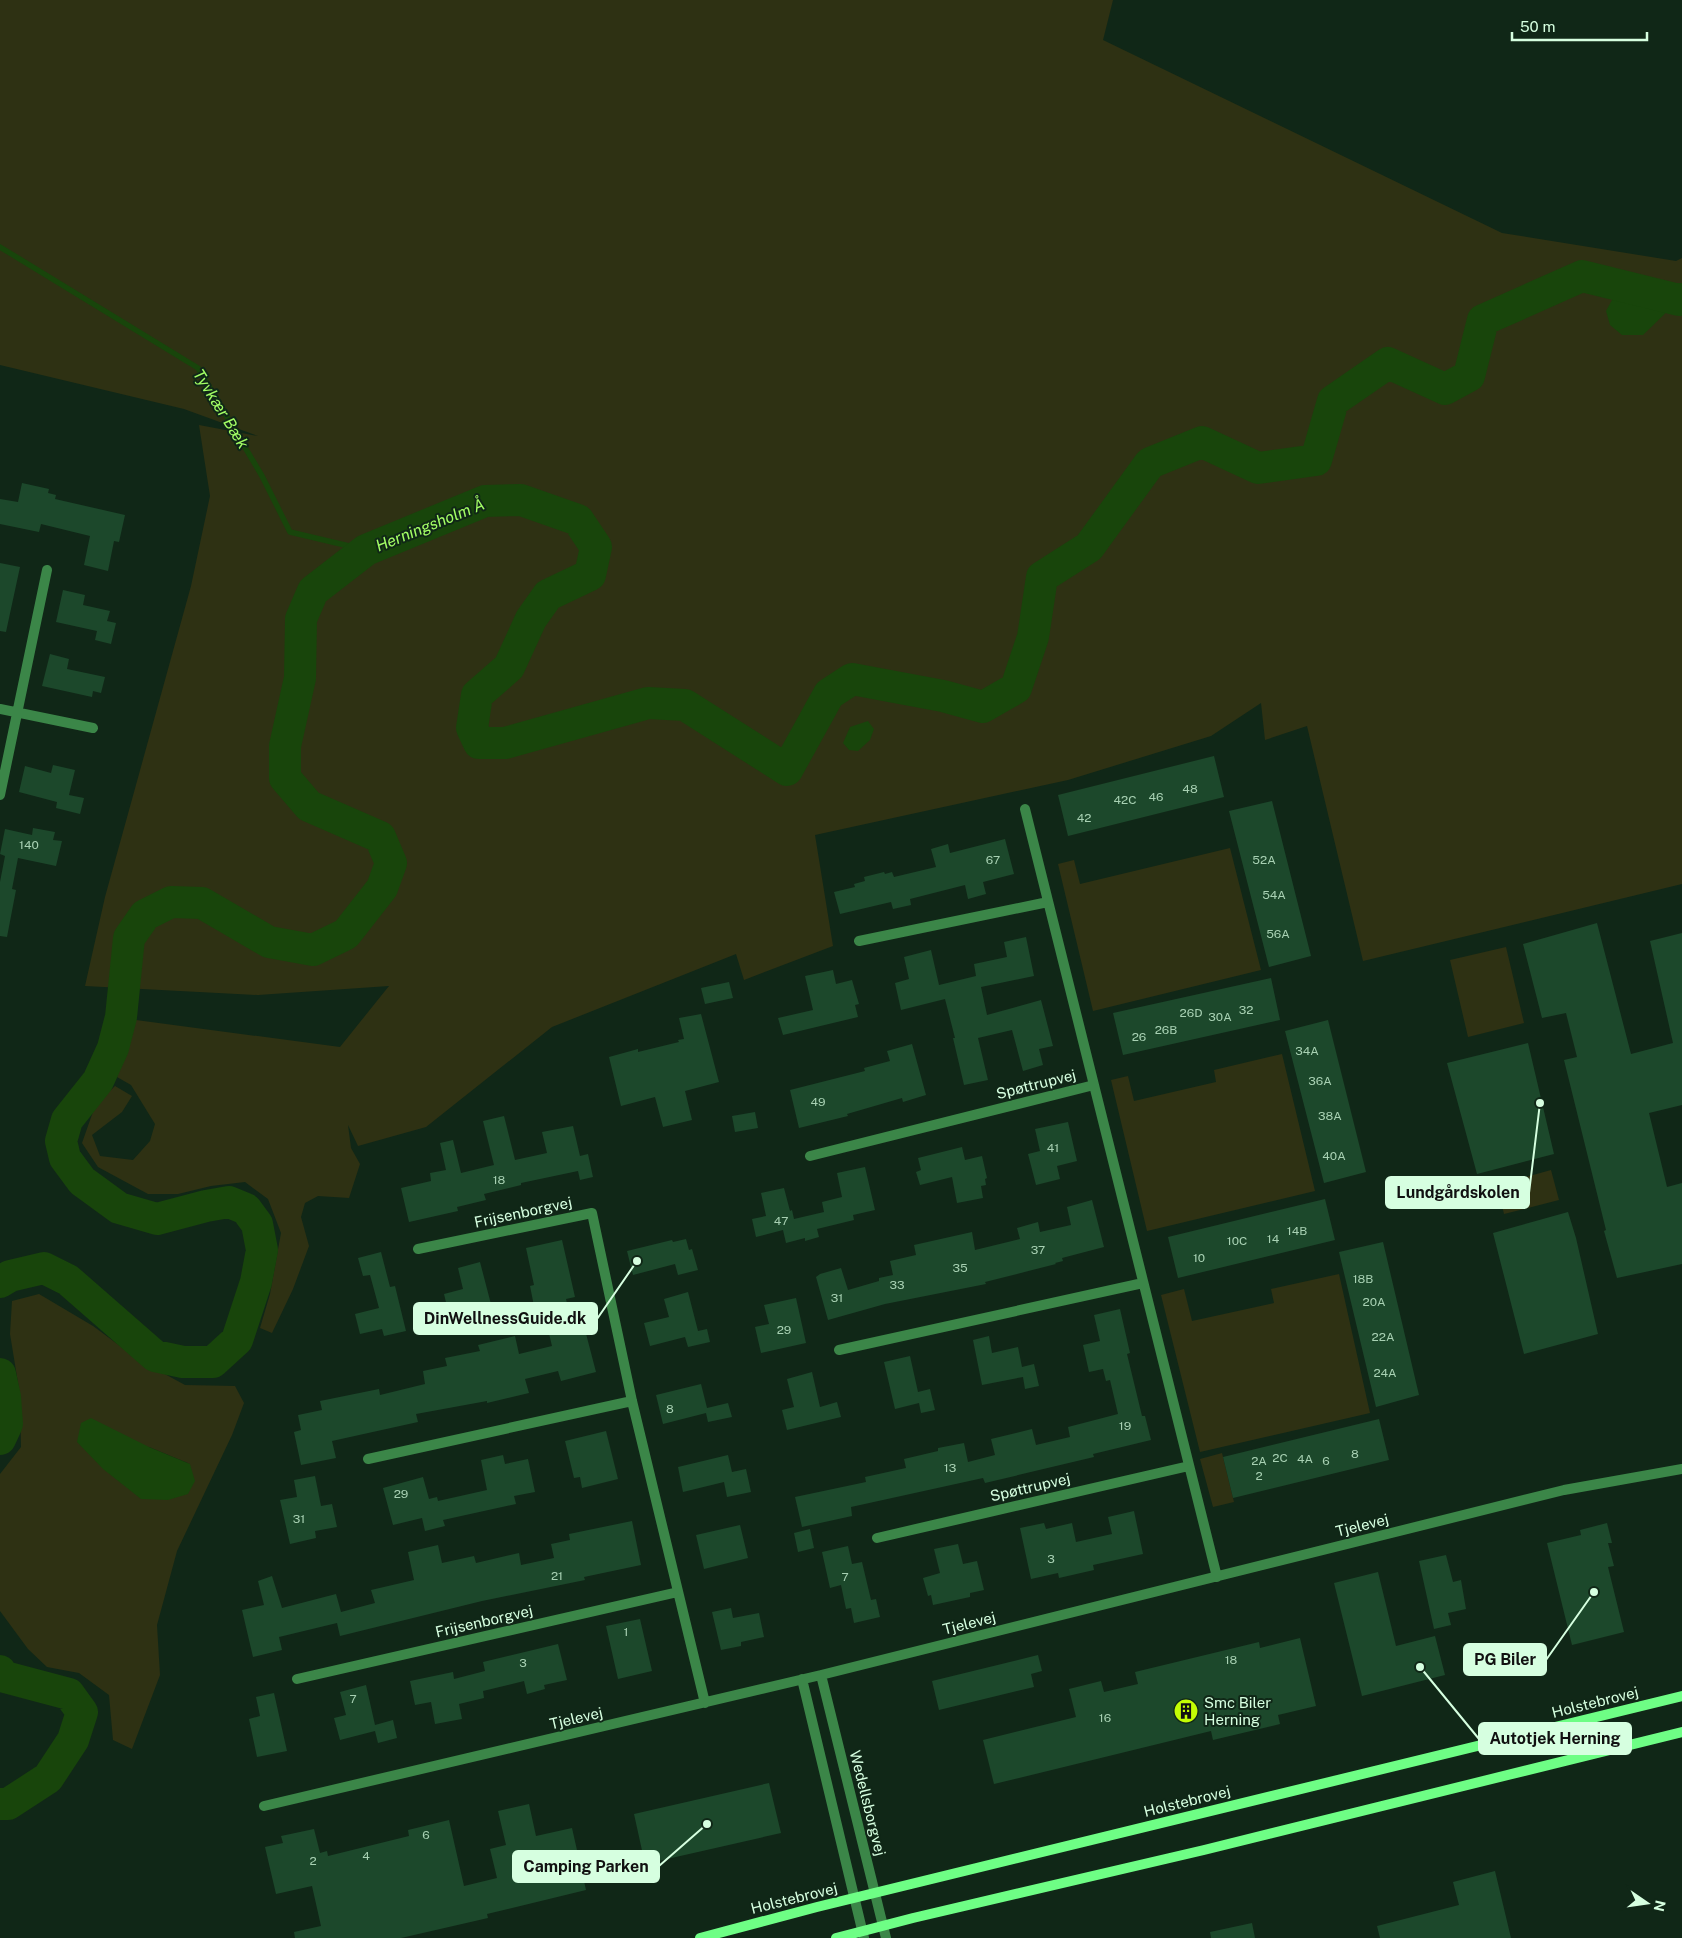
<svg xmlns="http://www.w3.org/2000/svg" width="1682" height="1938" viewBox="0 0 1682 1938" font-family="'Public Sans',sans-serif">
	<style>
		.green { fill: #2e3113; fill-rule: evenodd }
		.water { fill: #18450b }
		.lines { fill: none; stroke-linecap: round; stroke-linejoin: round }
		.stream { stroke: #18450b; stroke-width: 5.5 }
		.river { stroke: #18450b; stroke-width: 32 }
		.building { fill: #1c482b }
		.minor { stroke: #3b8648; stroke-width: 10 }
		.secondary { stroke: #6efe85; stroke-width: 10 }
		.labels { text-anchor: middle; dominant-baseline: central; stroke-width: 4; stroke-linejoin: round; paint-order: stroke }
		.number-label { font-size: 12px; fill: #a8d1b3 }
		.street-label { font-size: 15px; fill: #d6ffe0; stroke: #102717 }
		.poi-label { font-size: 15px; fill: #d6ffe0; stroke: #102717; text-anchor: start }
		.water-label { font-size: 16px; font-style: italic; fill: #a3fe65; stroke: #102717 }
		.leader { fill: none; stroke: #d6ffe0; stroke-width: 2 }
		.callout-dot { fill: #d6ffe0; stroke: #102717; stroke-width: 2 }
		.callout { fill: #d6ffe0; stroke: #d6ffe0; stroke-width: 2 }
		.callout-label { font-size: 16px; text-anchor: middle; font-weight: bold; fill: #111 }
	</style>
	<rect width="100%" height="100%" fill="#102717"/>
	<path class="green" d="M0 0H1113L1103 40 1502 233 1676 261 1682 258V884L1363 961 1307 726 1265 740 1261 703 1211 736 1068 780 815 835 833 946 744 980 736 954 552 1027 426 1127 358 1146 348 1125 351 1148 360 1164 349 1198 318 1196 305 1203 301 1217 309 1246 293 1289 272 1333 260 1328 270 1294 281 1233 268 1199 245 1182 211 1186 178 1194H148L98 1167 82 1143 95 1106 115 1086 132 1096 122 1112 92 1135 100 1156 133 1160 150 1141 155 1124 131 1085 117 1077 136 1020 340 1047 389 986 258 995 85 986 105 897 191 586 210 496 199 425 258 436 184 409 0 365Z
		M1230 848 1261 970 1093 1011 1058 864 1074 860 1080 884Z
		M1506 947 1524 1023 1468 1037 1450 960Z
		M1282 1054 1315 1191 1147 1231 1111 1080 1128 1076 1134 1101 1216 1082 1214 1070Z
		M1551 1170 1559 1200 1504 1214 1497 1185Z
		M1339 1274 1370 1413 1200 1452 1161 1295 1184 1289 1192 1321 1274 1303 1271 1289Z
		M39 1294 93 1326 139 1360 185 1385 235 1386 244 1403 232 1435 177 1551 157 1625 160 1675 132 1749 113 1740 109 1695 79 1673 47 1667 28 1649 0 1611V1474L21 1447 20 1395 10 1334 12 1301ZM77 1442 149 1447 190 1464Z
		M1222 1453 1234 1502 1213 1507 1200 1459Z"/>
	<path class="water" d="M1620 285 1679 300 1643 335H1622L1610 325 1606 311Z
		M868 721 874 729 870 740 858 751 849 750 843 743 850 727Z
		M91 1418 149 1447 190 1464 195 1481 188 1494 168 1500 141 1499 103 1469 77 1442 81 1423Z"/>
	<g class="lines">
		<path class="stream" d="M0 247 198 368 262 476 290 532 366 550"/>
		<path class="river" d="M0 1282 10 1276 44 1268 68 1280 155 1356 183 1362H213L237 1340 256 1282 262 1250 257 1224 246 1209 229 1202 206 1206 157 1219 119 1208 82 1181 65 1158 61 1141 67 1120 98 1081 113 1048 121 1017 129 938 145 915 171 902 202 903 269 942 313 950 346 934 382 888 391 863 380 837 309 806 285 778V746L300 678 301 619 313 591 366 550 485 501 521 500 578 520 596 547 590 575 548 595 531 619 509 667 477 695 472 728 479 743H505L648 703 685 705 787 770 829 694 852 679 943 696 983 707 1016 688 1033 637 1042 577 1089 547 1150 463 1202 442 1258 468 1316 460 1333 401 1388 363 1445 389 1469 376 1483 320 1582 276 1679 300 1682 299
			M0 1374 5 1397 7 1424 0 1439
			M0 1671 1 1676 69 1694 82 1712 73 1740 48 1778 8 1804H0"/>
	</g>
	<path class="building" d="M22 483 49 489 48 493 56 495 55 499 125 515 119 542 114 541 108 571 84 565 90 536 41 524 39 532 0 524V499L18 502Z
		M0 563 20 567 6 632 0 631Z
		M63 590 85 595 83 605 110 611 107 621 116 623 111 644 95 640 97 631 56 622Z
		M50 654 69 659 67 669 105 677 101 693 93 691 92 697 42 686Z
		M1214 756 1224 797 1068 836 1058 795Z
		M53 765 75 770 69 795 84 798 80 814 56 808 57 802 19 792 25 766 51 773Z
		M1272 801 1311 956 1269 967 1229 811Z
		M33 828 55 832 53 840 62 841 56 866 18 858 12 889 16 890 7 937 0 936V882L5 856 0 854 5 829 32 835Z
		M1005 839 1014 874 983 882 986 894 968 899 965 885 910 899 911 905 893 909 891 902 840 914 834 892 855 887 854 884 865 881 864 877 884 872 885 874 892 872 894 877 936 867 931 849 948 844 950 853Z
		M1597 923 1631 1054 1673 1043 1650 941 1682 933V1105L1649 1113 1667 1187 1682 1183V1264L1617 1278 1604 1231 1606 1230 1564 1060 1577 1057 1566 1013 1542 1018 1523 944Z
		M1026 937 1034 976 981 987 987 1015 1041 1000 1053 1046 1039 1049 1043 1065 1023 1071 1012 1030 978 1038 988 1080 964 1085 953 1038H955L945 999 901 1010 895 983 909 979 904 957 931 950 939 985 976 976 974 964 1007 957 1004 942Z
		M833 970 836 984 852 980 859 1004 855 1005 858 1017 783 1035 778 1018 813 1010 805 976Z
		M1271 978 1280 1020 1123 1055 1113 1013Z
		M729 982 733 998 705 1004 701 988Z
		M701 1014 719 1082 685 1091 692 1120 663 1127 655 1097 621 1106 609 1057 638 1049V1052L679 1042 678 1040 684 1039 679 1018Z
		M1328 1020 1366 1172 1324 1183 1285 1031Z
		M1528 1043 1554 1154 1477 1174 1447 1063Z
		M912 1044 926 1095 903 1102 902 1098 847 1114 848 1116 799 1128 790 1090 865 1071 864 1068 890 1061 887 1051Z
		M755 1112 758 1128 735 1132 732 1116Z
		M504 1116 515 1160 547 1153 542 1132 573 1126 580 1156 588 1154 593 1177 580 1180 578 1171 521 1183V1185L484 1194 486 1200 457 1207 458 1211 409 1222 401 1188 431 1181 430 1173 446 1170 440 1143 453 1140 461 1173 494 1165 483 1121Z
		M1068 1122 1077 1161 1057 1166 1060 1179 1036 1185 1028 1154 1040 1151 1035 1129Z
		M962 1147 965 1160 982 1156 987 1178 985 1179 986 1185 981 1186 983 1198 957 1203 952 1177 920 1185 916 1172 921 1170 918 1158Z
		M865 1167 875 1210 853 1215 854 1220 817 1229 819 1237 805 1241V1238L786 1243 783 1230 756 1237 752 1219 766 1216 761 1193 784 1188 790 1211 792 1210 794 1219 824 1212 822 1202 842 1197 837 1173Z
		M1325 1199 1335 1240 1178 1278 1168 1237Z
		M1092 1200 1104 1247 1062 1258 1063 1261 1055 1263 1056 1264 985 1282 986 1284 885 1304 828 1320 816 1277 820 1274 841 1268 848 1290 879 1281V1278L893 1275 890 1261 916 1255 914 1245 972 1232 975 1250 1012 1241 1020 1239 1017 1228 1038 1222 1040 1232 1071 1225 1067 1207Z
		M1568 1212 1576 1238 1598 1334 1524 1354 1493 1233Z
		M686 1239 689 1250 692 1249 698 1270 678 1275 675 1264 633 1275 627 1251 672 1240 673 1242Z
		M562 1240 575 1297 566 1299 573 1329 584 1326 596 1372 561 1381 558 1371 525 1379 529 1393 487 1403V1401L416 1414 418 1422 332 1441 336 1458 301 1465 294 1432 301 1430 298 1415 322 1410 320 1401 379 1389 380 1395 425 1384 423 1371 447 1366 445 1358 480 1351 478 1345 515 1336 519 1354 552 1346 542 1305 534 1306 530 1286 534 1285 526 1248Z
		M1383 1242 1419 1395 1376 1407 1339 1252Z
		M381 1252 390 1287 395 1286 406 1331 384 1336 382 1329 360 1334 355 1314 379 1308 370 1275 363 1276 358 1258Z
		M480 1262 492 1308 450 1319 444 1294 463 1289 458 1268Z
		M688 1292 698 1331 707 1329 710 1342 688 1347 685 1337 650 1346 644 1323 669 1317 664 1299Z
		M796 1298 806 1343 761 1353 755 1327 769 1324 764 1305Z
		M1120 1309 1130 1353 1127 1354 1142 1416H1145L1151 1440 1093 1454 1094 1457 985 1483 983 1478 851 1507 852 1516 802 1527 795 1497 866 1482 865 1477 906 1468 904 1459 938 1451V1448L964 1443 968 1462 995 1455 991 1439 1032 1429 1036 1445 1070 1437 1068 1427 1118 1414 1110 1380 1106 1381 1103 1369 1089 1372 1083 1345 1100 1341 1094 1315Z
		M989 1336 992 1353 1018 1347 1022 1367 1034 1364 1039 1386 1025 1389 1023 1377 982 1385 973 1340Z
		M910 1356 918 1392 930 1389 935 1410 921 1413 919 1403 895 1409 884 1362Z
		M812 1372 820 1407 837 1402 841 1417 787 1430 782 1410 794 1407 787 1379Z
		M701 1384 707 1408 728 1403 732 1417 708 1422 706 1413 663 1424 656 1395Z
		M1379 1419 1389 1460 1233 1498 1223 1457Z
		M606 1431 618 1479 582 1488 580 1477 574 1478 565 1441Z
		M503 1455 505 1464 528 1459 535 1492 514 1496 516 1504 443 1520 445 1526 425 1531 422 1518 393 1525 383 1488 423 1477 429 1499 437 1497 438 1501 487 1490 481 1460Z
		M728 1455 732 1472 746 1469 751 1492 727 1497 724 1482 683 1492 678 1467Z
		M315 1476 321 1506 332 1504 337 1527 315 1531 316 1538 290 1544 280 1500 297 1497 294 1480Z
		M1134 1511 1143 1554 1093 1565 1094 1570 1059 1578 1058 1573 1031 1579 1020 1528 1044 1523 1046 1529 1072 1523 1076 1542 1112 1534 1108 1517Z
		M632 1521 641 1565 584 1577 585 1580 482 1601 340 1636 337 1623 279 1637 282 1650 253 1657 242 1610 264 1605 258 1581 272 1576 282 1608 336 1594 341 1612 375 1603 371 1590 414 1580 408 1552 438 1545 442 1563 474 1556 476 1563 519 1553 521 1565 554 1558 551 1544 570 1540 569 1534Z
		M1607 1523 1612 1543H1608L1614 1566 1608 1567 1624 1632 1572 1645 1547 1543 1581 1535 1580 1530Z
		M740 1525 748 1558 704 1569 696 1535Z
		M810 1529 814 1548 798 1552 794 1533Z
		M958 1544 963 1564 977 1561 984 1590 970 1593V1597L933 1605 931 1595 928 1596 923 1578 940 1573 934 1549Z
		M848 1546 852 1564 862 1562 871 1600 876 1599 880 1617 854 1623 851 1608 846 1609 841 1585 830 1588 822 1552Z
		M1446 1555 1453 1582 1461 1580 1466 1609 1448 1613 1451 1625 1434 1629 1419 1561Z
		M1378 1572 1396 1646 1435 1636 1445 1675 1362 1696 1334 1583Z
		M731 1608 733 1618 759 1613 764 1637 741 1642V1646L721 1650 712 1612Z
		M640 1619 652 1671 618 1679 606 1626Z
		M1300 1638 1316 1706 1278 1715 1280 1724 1213 1740 1211 1731 994 1784 983 1740 1076 1717 1069 1689 1101 1681 1104 1692 1138 1684 1135 1672 1259 1642 1260 1648Z
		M558 1644 567 1680 544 1685 545 1689 527 1694 524 1681 483 1691 484 1698 459 1704 462 1719 435 1724 431 1702 415 1705 410 1681 453 1672 454 1679 485 1671 483 1662Z
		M1038 1655 1042 1671 1031 1674 1034 1687 939 1710 932 1681Z
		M366 1685 375 1725 393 1720 397 1738 378 1743 375 1731 340 1740 334 1718 346 1715 340 1692Z
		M274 1693 287 1751 257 1757 249 1719 260 1716 256 1697Z
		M769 1783 781 1833 645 1864 634 1814Z
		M529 1804 536 1836 572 1828 586 1890 487 1914 488 1918 401 1938H295L294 1932 321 1926 312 1886 276 1894 265 1847 283 1843 281 1836 314 1829 320 1853 327 1851 328 1856 409 1836 408 1830 449 1820 464 1886 497 1878 490 1849 506 1845 498 1811Z
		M1495 1871 1511 1938H1380L1377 1926 1459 1905 1453 1882Z
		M1252 1923 1255 1938H1211L1210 1932Z"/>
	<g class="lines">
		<path class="minor" d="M0 709 93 728
			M0 795 47 570
			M1025 809 1217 1577
			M859 941 1048 902
			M810 1156 1094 1085
			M418 1249 592 1213 632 1401 705 1703
			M839 1350 1143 1283
			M368 1459 632 1401
			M877 1538 1189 1466
			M821 1675 886 1938
			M297 1679 678 1592
			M802 1679 864 1938
			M264 1806 821 1675 1564 1490 1682 1469"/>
		<path class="secondary" d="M700 1938 817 1907 1682 1696
			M836 1938 913 1918 1204 1850 1682 1732"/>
	</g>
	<defs>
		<symbol id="building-disc" viewBox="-11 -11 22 22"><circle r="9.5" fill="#c3fd04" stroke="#102717"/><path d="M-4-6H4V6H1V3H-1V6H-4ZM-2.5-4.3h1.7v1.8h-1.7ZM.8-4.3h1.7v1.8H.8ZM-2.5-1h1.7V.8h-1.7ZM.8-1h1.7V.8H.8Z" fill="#111"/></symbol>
	</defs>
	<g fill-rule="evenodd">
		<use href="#building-disc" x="1172" y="1697" width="28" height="28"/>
	</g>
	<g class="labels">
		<g class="number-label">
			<text x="1190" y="789">48</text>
			<text x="1156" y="797">46</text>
			<text x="1125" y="800">42C</text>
			<text x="1084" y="818">42</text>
			<text x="29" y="845">140</text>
			<text x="993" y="860">67</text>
			<text x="1264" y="860">52A</text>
			<text x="1274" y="895">54A</text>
			<text x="1278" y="934">56A</text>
			<text x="1246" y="1010">32</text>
			<text x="1191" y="1013">26D</text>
			<text x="1220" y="1017">30A</text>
			<text x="1166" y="1030">26B</text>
			<text x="1139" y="1037">26</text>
			<text x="1307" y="1051">34A</text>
			<text x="1320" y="1081">36A</text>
			<text x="818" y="1102">49</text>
			<text x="1330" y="1116">38A</text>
			<text x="1053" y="1148">41</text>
			<text x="1334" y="1156">40A</text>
			<text x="499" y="1180">18</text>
			<text x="781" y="1221">47</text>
			<text x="1297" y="1231">14B</text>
			<text x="1273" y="1239">14</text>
			<text x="1237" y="1241">10C</text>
			<text x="1038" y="1250">37</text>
			<text x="1199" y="1258">10</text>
			<text x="960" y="1268">35</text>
			<text x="1363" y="1279">18B</text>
			<text x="897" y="1285">33</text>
			<text x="837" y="1298">31</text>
			<text x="1374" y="1302">20A</text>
			<text x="784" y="1330">29</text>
			<text x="1383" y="1337">22A</text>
			<text x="1385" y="1373">24A</text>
			<text x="670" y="1409">8</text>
			<text x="1125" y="1426">19</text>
			<text x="1355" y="1454">8</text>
			<text x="1280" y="1458">2C</text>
			<text x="1305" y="1459">4A</text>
			<text x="1259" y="1461">2A</text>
			<text x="1326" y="1461">6</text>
			<text x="950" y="1468">13</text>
			<text x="1259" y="1476">2</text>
			<text x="401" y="1494">29</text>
			<text x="299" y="1519">31</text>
			<text x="1051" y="1559">3</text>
			<text x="557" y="1576">21</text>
			<text x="845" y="1577">7</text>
			<text x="626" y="1632">1</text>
			<text x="1231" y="1660">18</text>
			<text x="523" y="1663">3</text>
			<text x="353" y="1699">7</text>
			<text x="1105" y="1718">16</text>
			<text x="426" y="1835">6</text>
			<text x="366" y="1856">4</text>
			<text x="313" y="1861">2</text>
		</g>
		<g class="street-label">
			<text transform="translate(1036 1084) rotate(-14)">Spøttrupvej</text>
			<text transform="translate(523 1212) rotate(-12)">Frijsenborgvej</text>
			<text transform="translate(1030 1487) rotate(-13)">Spøttrupvej</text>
			<text transform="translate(1362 1525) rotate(-14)">Tjelevej</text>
			<text transform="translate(484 1621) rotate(-13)">Frijsenborgvej</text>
			<text transform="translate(969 1623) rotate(-14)">Tjelevej</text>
			<text transform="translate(1595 1702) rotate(-14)">Holstebrovej</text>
			<text transform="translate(576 1718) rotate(-13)">Tjelevej</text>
			<text transform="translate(1187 1801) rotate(-14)">Holstebrovej</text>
			<text transform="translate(868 1803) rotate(76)">Wedellsborgvej</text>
			<text transform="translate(794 1898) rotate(-14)">Holstebrovej</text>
		</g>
		<g class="poi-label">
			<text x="1204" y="1702">Smc Biler<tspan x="1204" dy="17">Herning</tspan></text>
		</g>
		<g class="water-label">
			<text transform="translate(221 409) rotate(58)">Tyvkær Bæk</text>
			<text transform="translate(430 525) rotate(-22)">Herningsholm Å</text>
		</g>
	</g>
	<path class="leader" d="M1540 1103L1529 1193M637 1261L597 1319M1594 1592L1546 1660M1420 1667L1479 1739M707 1824L659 1866"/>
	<g class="callout-dot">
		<circle cx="1540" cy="1103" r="5"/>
		<circle cx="637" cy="1261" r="5"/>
		<circle cx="1594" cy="1592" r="5"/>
		<circle cx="1420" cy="1667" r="5"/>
		<circle cx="707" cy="1824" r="5"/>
	</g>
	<g class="callout">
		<rect x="1386" y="1177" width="143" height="31" rx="5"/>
		<rect x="414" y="1303" width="183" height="31" rx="5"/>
		<rect x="1464" y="1644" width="82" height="31" rx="5"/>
		<rect x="1479" y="1723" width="152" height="31" rx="5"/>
		<rect x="513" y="1851" width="146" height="31" rx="5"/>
	</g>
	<g class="callout-label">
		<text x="1458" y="1198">Lundgårdskolen</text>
		<text x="505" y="1324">DinWellnessGuide.dk</text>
		<text x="1505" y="1665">PG Biler</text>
		<text x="1555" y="1744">Autotjek Herning</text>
		<text x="586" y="1872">Camping Parken</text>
	</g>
	<g transform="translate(1647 1903) rotate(103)" stroke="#102717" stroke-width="4" paint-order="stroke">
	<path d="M0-4L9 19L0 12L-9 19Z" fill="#d6ffe0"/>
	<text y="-8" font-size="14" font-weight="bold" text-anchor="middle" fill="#d6ffe0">N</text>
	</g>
	<path d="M1512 32v8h135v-8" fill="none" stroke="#d6ffe0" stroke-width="2.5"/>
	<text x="1520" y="32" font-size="15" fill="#d6ffe0" stroke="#102717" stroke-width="4" paint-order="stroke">50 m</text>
</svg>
